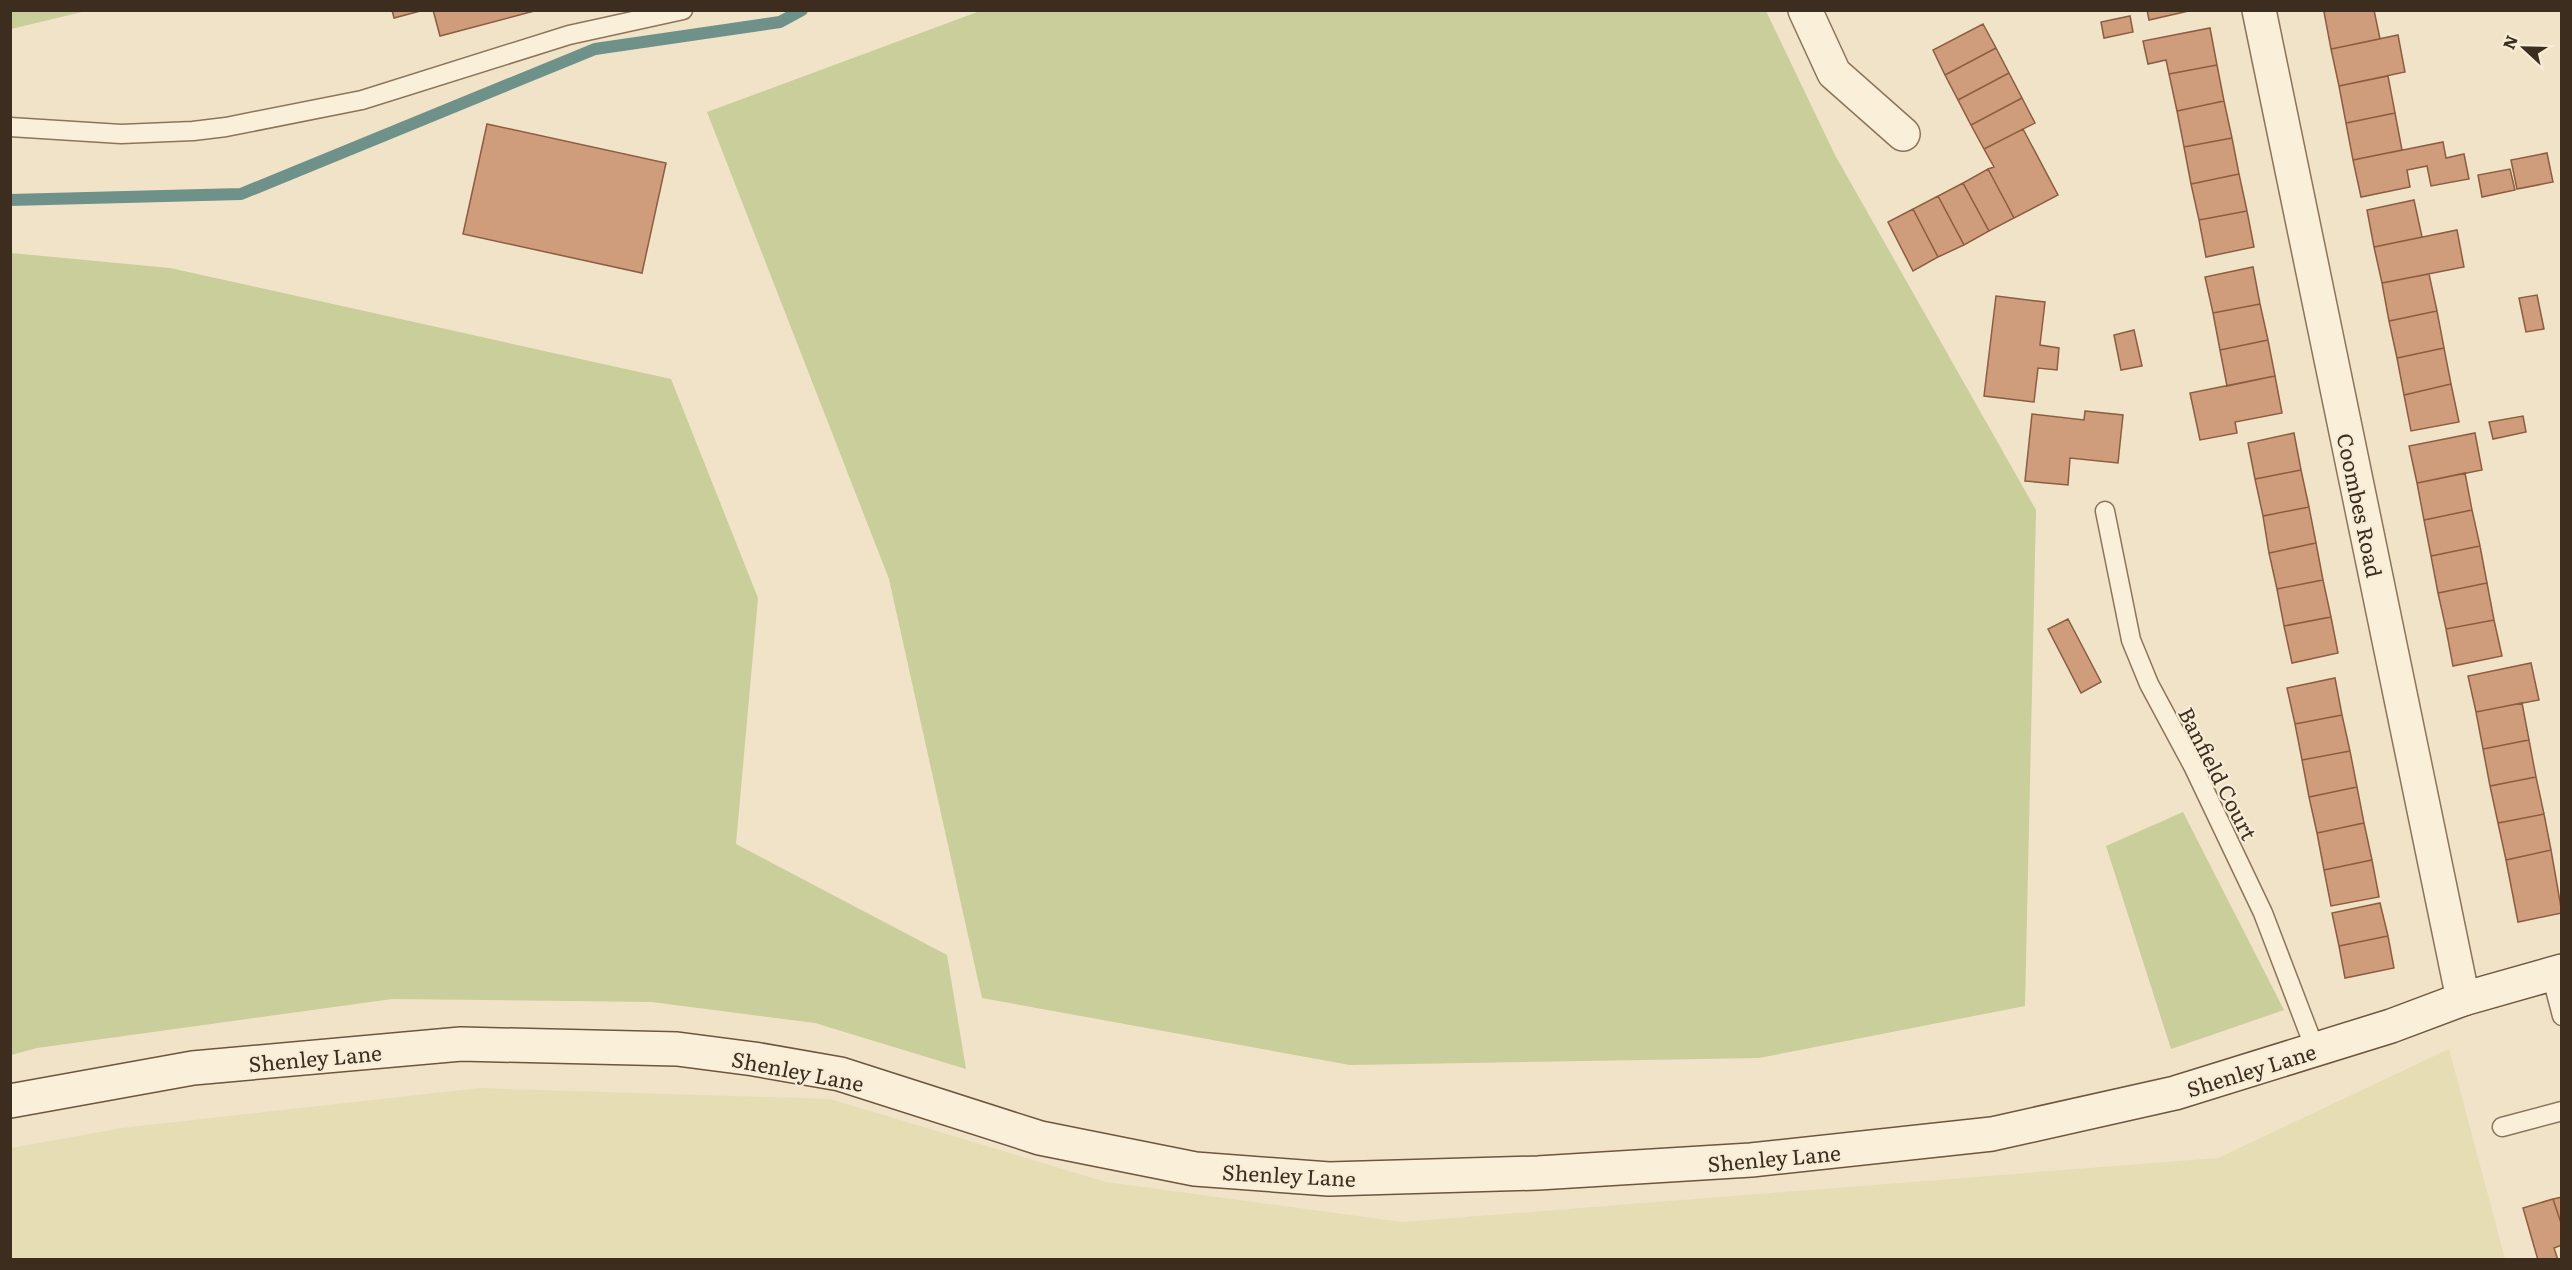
<svg xmlns="http://www.w3.org/2000/svg" width="2572" height="1270" viewBox="0 0 2572 1270" font-family="Literata,serif">
	<style>
		.farmland { fill: #e6ddb4 }
		.green { fill: #c9ce9a }
		.lines { fill: none; stroke-linecap: round; stroke-linejoin: round }
		.stream { stroke: #6e9289; stroke-width: 12 }
		.building { fill: #cf9d7c; stroke: #8c5d40; stroke-width: 1.5 }
		.service-casing { stroke: #8c745b; stroke-width: 21 }
		.minor-casing { stroke: #8c745b; stroke-width: 36 }
		.secondary-casing { stroke: #6e553e; stroke-width: 36 }
		.service { stroke: #faf0da; stroke-width: 18 }
		.minor { stroke: #faf0da; stroke-width: 33 }
		.secondary { stroke: #faf0da; stroke-width: 33 }
		.labels { text-anchor: middle; dominant-baseline: central; stroke-width: 4.5; stroke-linejoin: round; paint-order: stroke }
		.street-label { font-size: 21px; fill: #3c2d1f; stroke: #f7edd7 }
	</style>
	<rect width="100%" height="100%" fill="#f0e3c7"/>
	<path class="farmland" d="M2449 1049 2505 1259H11V1148L122 1128 480 1088 830 1099 1106 1182 1402 1222 2218 1158Z"/>
	<path class="green" d="M11 10H86V11L11 29Z
		M980 11H1766L1835 155 2036 510 2025 1006 1759 1058 1350 1065 982 998 889 579 707 112Z
		M11 253 170 268 671 379 758 598 736 844 947 955 966 1069 815 1023 652 1002 392 999 37 1048 11 1055Z
		M2183 812 2284 1010 2171 1049 2106 846Z"/>
	<g class="lines">
		<path class="stream" d="M10 200 241 194 595 49 780 22 802 10"/>
	</g>
	<path class="building" d="M392 10H424L394 18Z
		M433 10H538L440 36Z
		M2147 10H2193L2149 20Z
		M2330 10H2374L2380 39 2331 49 2324 12Z
		M2130 16 2133 32 2104 38 2101 22Z
		M1983 24 1996 48 1945 75 1933 50Z
		M2210 28 2217 65 2169 74 2166 60 2148 64 2143 41Z
		M2398 35 2405 72 2339 86 2331 49Z
		M1996 48 2009 73 1958 100 1945 75Z
		M2217 65 2224 101 2177 111 2169 74Z
		M2009 73 2022 98 1971 125 1958 100Z
		M2388 76 2395 113 2346 123 2339 86Z
		M2022 98 2035 123 1984 149 1971 125Z
		M2224 101 2232 138 2184 147 2177 111Z
		M2395 113 2402 150 2353 160 2346 123Z
		M487 124 666 163 642 273 463 234Z
		M2023 129 2058 195 2014 218 1988 169 1994 167 1984 149Z
		M2232 138 2239 174 2191 184 2184 147Z
		M2443 142 2446 158 2464 154 2469 179 2431 186 2427 166 2407 170 2410 187 2361 197 2353 160Z
		M2547 153 2553 182 2517 189 2511 160Z
		M1988 169 2014 218 1989 231 1963 183Z
		M2510 169 2515 190 2482 197 2478 175Z
		M2239 174 2247 211 2199 220 2191 184Z
		M1963 183 1989 231 1964 245 1938 196Z
		M1938 196 1964 245 1938 257 1913 209Z
		M2414 200 2422 237 2374 247 2367 210Z
		M1913 209 1938 257 1913 271 1888 222Z
		M2247 211 2254 247 2206 257 2199 220Z
		M2457 230 2464 267 2382 283 2374 247Z
		M2253 267 2260 304 2213 313 2205 277Z
		M2429 274 2437 311 2389 321 2382 283Z
		M2537 295 2544 329 2526 332 2519 298Z
		M1996 296 2045 302 2040 345 2059 348 2057 370 2038 368 2034 402 1984 396Z
		M2260 304 2268 340 2220 350 2213 313Z
		M2437 311 2444 348 2397 358 2389 321Z
		M2134 330 2142 366 2121 370 2114 335Z
		M2268 340 2275 376 2227 386 2220 350Z
		M2444 348 2451 384 2404 395 2397 358Z
		M2275 376 2282 413 2235 422 2237 433 2200 440 2190 393Z
		M2451 384 2459 422 2411 431 2404 395Z
		M2085 411 2123 415 2118 463 2070 458 2068 485 2025 481 2032 414 2084 420Z
		M2523 416 2526 432 2493 439 2489 422Z
		M2294 433 2301 470 2255 479 2248 443Z
		M2475 433 2482 470 2417 483 2409 446Z
		M2301 470 2309 507 2263 516 2255 479Z
		M2465 473 2472 510 2424 520 2417 483Z
		M2309 507 2316 543 2269 553 2263 516Z
		M2472 510 2480 546 2431 556 2424 520Z
		M2316 543 2323 580 2277 589 2269 553Z
		M2480 546 2487 583 2438 593 2431 556Z
		M2323 580 2331 617 2284 626 2277 589Z
		M2487 583 2494 620 2446 629 2438 593Z
		M2331 617 2338 653 2292 663 2284 626Z
		M2068 619 2101 682 2081 693 2048 629Z
		M2494 620 2502 656 2453 666 2446 629Z
		M2531 663 2539 700 2476 712 2468 676Z
		M2335 678 2342 715 2295 724 2287 688Z
		M2522 703 2529 740 2483 749 2476 712Z
		M2342 715 2350 751 2302 760 2295 724Z
		M2529 740 2536 777 2490 786 2483 749Z
		M2350 751 2357 787 2309 797 2302 760Z
		M2536 777 2544 814 2498 823 2490 786Z
		M2357 787 2364 823 2317 833 2309 797Z
		M2544 814 2551 850 2506 860 2498 823Z
		M2364 823 2372 860 2324 870 2317 833Z
		M2551 850 2562 913 2518 922 2506 860Z
		M2372 860 2379 897 2331 906 2324 870Z
		M2380 903 2388 936 2339 946 2332 913Z
		M2388 936 2394 968 2345 978 2339 946Z
		M2562 1197V1226L2553 1199Z
		M2553 1199 2562 1226V1245L2554 1248 2558 1260H2538L2523 1208Z"/>
	<g class="lines">
		<defs>
			<path id="service" d="M10 127 121 134 193 131 226 127 362 100 569 35 683 10
				M2105 511 2131 640 2149 684 2193 766 2263 913 2315 1049
				M2551 974 2562 1016
				M2502 1127 2562 1111"/>
			<path id="minor" d="M1805 10 1834 73 1903 134
				M2259 10 2463 999"/>
			<path id="secondary" d="M10 1101 193 1068 461 1044 677 1049 754 1059 840 1074 1040 1138 1195 1169 1329 1179 1538 1173 1751 1160 1992 1134 2175 1093 2391 1026 2463 999 2562 971"/>
		</defs>
		<use href="#service" class="service-casing"/>
		<use href="#minor" class="minor-casing"/>
		<use href="#secondary" class="secondary-casing"/>
		<use href="#service" class="service"/>
		<use href="#minor" class="minor"/>
		<use href="#secondary" class="secondary"/>
	</g>
	<g class="labels">
		<g class="street-label">
			<text transform="translate(2361 505) rotate(78)">Coombes Road</text>
			<text transform="translate(2219 773) rotate(63)">Banfield Court</text>
			<text transform="translate(315 1057) rotate(-5)">Shenley Lane</text>
			<text transform="translate(2251 1069) rotate(-17)">Shenley Lane</text>
			<text transform="translate(798 1070) rotate(11)">Shenley Lane</text>
			<text transform="translate(1774 1157) rotate(-5)">Shenley Lane</text>
			<text transform="translate(1289 1174) rotate(3)">Shenley Lane</text>
		</g>
	</g>
	<rect width="2572" height="1270" fill="none" stroke="#3c2d1f" stroke-width="24"/>
	<g transform="translate(2524 48) rotate(292)" stroke="#f7edd7" stroke-width="4.5" paint-order="stroke">
	<path d="M0-4.5L10 22L0 15L-10 22Z" fill="#3c2d1f"/>
	<text y="-9" font-size="16" font-weight="bold" text-anchor="middle" fill="#3c2d1f">N</text>
	</g>
</svg>
